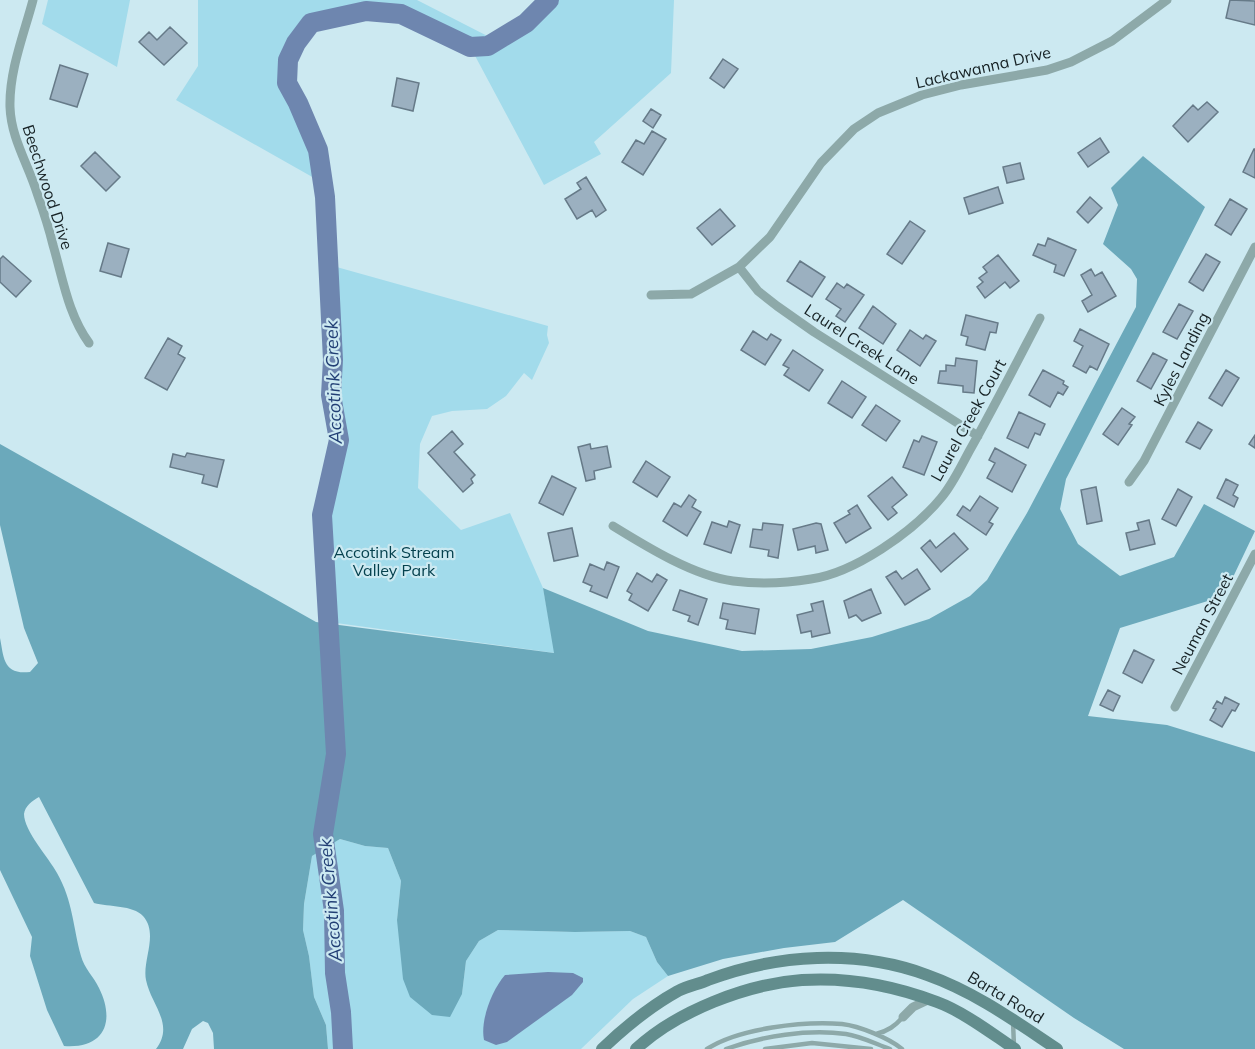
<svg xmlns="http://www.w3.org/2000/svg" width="1255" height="1049" viewBox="0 0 1255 1049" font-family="Mulish,sans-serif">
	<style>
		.green { fill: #a2dbeb }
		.forest { fill: #6ba9bb }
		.water { fill: #6e86af }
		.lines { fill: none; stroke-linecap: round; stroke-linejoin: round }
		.river { stroke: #6e86af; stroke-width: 20 }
		.building { fill: #9bb0c0; stroke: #667a88; stroke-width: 1.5 }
		.lane { stroke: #8da9a9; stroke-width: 4.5 }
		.street { stroke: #8da9a9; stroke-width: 9 }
		.secondary { stroke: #628d8d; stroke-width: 12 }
		.labels { text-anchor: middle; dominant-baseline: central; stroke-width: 4.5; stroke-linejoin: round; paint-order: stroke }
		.street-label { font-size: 16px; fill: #162124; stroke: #cce9f1 }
		.park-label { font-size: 16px; fill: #05414e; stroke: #cce9f1 }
		.water-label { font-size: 18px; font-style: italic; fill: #213e74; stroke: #cce9f1 }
	</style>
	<rect width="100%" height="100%" fill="#cce9f1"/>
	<path class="green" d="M48 0H130L117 67 42 24Z
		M198 0H417L507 46 556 0H674L671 73 594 142 601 154 544 185 473 52 385 12 307 31 289 70 329 159 330 187 176 100 198 66Z
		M333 266 548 326 547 335 549 343 532 380 524 373 506 396 487 409 452 411 432 416 420 444 418 488 461 530 510 513 543 588 555 653 329 622 322 515 343 410 338 387 340 366Z
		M340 839 365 846 388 848 401 881 397 920 462 994 466 961 479 941 498 930 575 932 630 931 646 937 657 962 668 976 633 999 581 1049H328L326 1025 314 997 309 956 303 930 304 904 312 856Z"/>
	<path class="forest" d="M1143 156 1205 207 1066 479 1060 509 1078 544 1120 576 1174 557 1204 504 1255 531 1224 596 1120 628 1088 716 1167 725 1255 752V1049H1124L1074 1018 903 900 835 942 784 948 723 959 668 976 657 962 646 937 630 931 575 932 498 930 479 941 466 961 462 994 450 1017 432 1015 410 997 403 979 397 920 401 881 388 848 365 846 340 839 312 856 304 904 303 930 309 956 314 997 326 1025 328 1049H214L213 1033 208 1023 203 1021 192 1029 183 1049H156C175 1024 151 1005 146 980 142 960 159 934 143 916 133 905 109 907 94 903L39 797C32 801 25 806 24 814 24 831 49 858 57 873 73 901 73 927 81 956 84 968 94 977 99 988 115 1020 106 1049 64 1046L47 1010 30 956 32 937 0 870V638C4 658 3 675 30 672L38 663 24 628 0 525V444L316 622 554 653 543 588 648 631 742 651 811 649 872 637 929 619 970 596 987 580 1027 513 1136 307 1137 279 1131 269 1103 244 1118 205 1111 188Z"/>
	<path class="water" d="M548 972 573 973 583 978V982L572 995 507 1042 496 1045 484 1040C480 1020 492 990 505 975Z"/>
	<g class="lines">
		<path class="river" d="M343 1049 341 1012 335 973 334 911 323 834 336 754 322 515 339 440 331 395 333 360 325 197 318 150 298 103 287 83 288 60 296 43 311 23 366 11 401 14 470 47 488 46 526 23 549 0"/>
	</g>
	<path class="building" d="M1230 0 1255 1V25L1226 18Z
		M170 27 187 43 164 65 139 42 149 32 157 40Z
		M723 59 738 69 724 88 710 78Z
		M60 65 88 74 77 107 50 99Z
		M397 78 419 83 413 111 392 106Z
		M1207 102 1218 112 1188 142 1173 126 1193 105 1198 110Z
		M651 109 661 115 653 128 643 121Z
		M652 131 666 139 643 175 622 162 636 140 644 144Z
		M1100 138 1109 152 1088 167 1078 153Z
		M1254 149H1255V178L1243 172Z
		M95 152 120 177 106 191 81 166Z
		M1020 163 1024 179 1007 183 1003 167Z
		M586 177 606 210 596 217 592 210 577 219 565 199 581 189 577 183Z
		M998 187 1003 203 969 214 964 198Z
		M1090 197 1102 208 1088 223 1077 212Z
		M1230 199 1247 209 1231 235 1215 225Z
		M720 209 735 226 712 245 697 228Z
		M910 221 925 231 902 264 887 254Z
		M1048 238 1076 250 1064 276 1054 272 1056 265 1033 255 1038 244 1045 246Z
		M108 243 129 249 121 277 100 271Z
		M1206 254 1220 262 1203 291 1189 282Z
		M998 255 1019 281 1010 288 1005 282 985 298 977 287 983 282 979 278 987 272 983 267Z
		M3 256 31 281 16 297 0 282V259Z
		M800 261 825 277 812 297 787 281Z
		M1091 269 1095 276 1102 272 1116 296 1088 312 1082 301 1092 295 1081 275Z
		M837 283 844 288 847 284 864 295 845 322 836 316 841 309 826 299Z
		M1179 304 1193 311 1177 339 1163 332Z
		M873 306 896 324 883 344 859 328Z
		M966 315 998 323 996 333 990 332 985 350 966 345 968 337 961 335Z
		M1080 329 1109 344 1097 370 1090 366 1086 373 1073 366 1083 346 1074 341Z
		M910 330 923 339 926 335 936 341 920 366 897 350Z
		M753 331 767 340 771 334 781 340 765 365 741 350Z
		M168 338 182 346 178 354 185 358 167 390 145 378Z
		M793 350 823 370 809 391 784 375 789 368 783 365Z
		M1153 353 1167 360 1151 389 1137 381Z
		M956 358 977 361 974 393 963 392V386L938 383 940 371H946V365L955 366Z
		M1043 370 1064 381 1063 384 1068 387 1063 395 1058 392 1050 407 1029 395Z
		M1226 370 1239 378 1222 406 1209 398Z
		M842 381 866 397 852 418 828 403Z
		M876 405 900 421 886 441 862 425Z
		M1122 408 1135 417 1129 424 1132 425 1118 445 1103 434Z
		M1019 412 1045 424 1040 435 1035 433 1028 448 1007 438Z
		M1198 422 1212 430 1200 449 1186 442Z
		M452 431 463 444 454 452 475 475 471 479 473 483 463 492 428 453Z
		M1255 435V448L1249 444Z
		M922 436 937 442 924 475 903 467 914 440 919 442Z
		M590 444 591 449 607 446 611 467 594 471 595 479 586 481 578 447Z
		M995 448 1026 465 1012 492 987 478 995 463 989 460Z
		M187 453 224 460 217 487 202 483 204 475 170 467 173 454 185 457Z
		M646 461 670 477 657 497 633 482Z
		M552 476 576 488 563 515 539 503Z
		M892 477 907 495 892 507 897 513 888 520 868 496Z
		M1226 479 1238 485 1233 495 1238 498 1234 507 1217 498Z
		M1096 487 1102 521 1087 524 1081 490Z
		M1178 489 1192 497 1176 526 1162 519Z
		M689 495 696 500 692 507 701 512 687 536 663 521 674 503 681 507Z
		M980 496 998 508 989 522 993 524 986 535 957 515 963 506 970 511Z
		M857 505 871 528 846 543 834 523 850 514 848 511Z
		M1149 520 1155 544 1130 550 1126 533 1139 530 1137 523Z
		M729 521 740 525 731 553 704 544 712 522 727 527Z
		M763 523 783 525 778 558 768 556 769 550 750 547 753 529 762 530Z
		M816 523 821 524 828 550 816 553 815 546 798 550 793 529Z
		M572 528 578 556 554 561 548 533Z
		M954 533 968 549 941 572 921 548 930 540 936 548Z
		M607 562 619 567 607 598 590 591 592 586 583 582 590 564 604 570Z
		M917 569 930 589 905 605 886 577 896 571 902 579Z
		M637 573 652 582 657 574 667 580 648 611 629 600 632 594 627 591Z
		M871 589 881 613 862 621 856 615 849 618 844 601Z
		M680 590 707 599 698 625 688 621 690 616 673 610Z
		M823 601 830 633 812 637 811 631 801 633 797 615 813 611 811 604Z
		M723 603 759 609 755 634 726 629 728 620 720 618Z
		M1134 650 1154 660 1142 683 1123 673Z
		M1108 690 1120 696 1113 711 1100 705Z
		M1225 697 1239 704 1235 711 1232 710 1222 727 1210 720 1216 709 1213 708 1217 701 1222 704Z"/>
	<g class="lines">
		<path class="lane" d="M1013 1022 1014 1046
			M876 1034C888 1031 895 1026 903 1017
			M707 1049C739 1028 804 1021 842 1024 859 1026 889 1038 902 1049
			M726 1049C763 1036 807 1029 846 1034 860 1036 876 1044 890 1049
			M765 1049 812 1043 871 1049"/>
		<path class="street" d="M33 0C24 34 9 71 10 107 11 138 28 164 37 193 43 210 49 228 53 245 63 279 68 314 89 343
			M739 267 758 291 777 306 814 332 978 436
			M651 295 691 294 739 267 770 237 821 163 854 129 878 113 922 95 961 85 1047 70 1071 62 1112 41 1167 0
			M1129 482 1144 461 1255 247
			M613 526C647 547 694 576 733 581 757 584 787 583 811 579 854 573 913 532 941 498 953 484 962 464 971 448 995 405 1017 362 1040 318
			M1175 707 1255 554
			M903 1017 913 1007 930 999"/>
		<path class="secondary" d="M602 1049C625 1027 651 1006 678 991 688 986 699 984 708 980 777 954 857 949 927 975 975 992 1015 1021 1057 1049
			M636 1049C677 1011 747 984 802 980 848 977 895 986 937 1002 964 1012 991 1033 1015 1049"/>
	</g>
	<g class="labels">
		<g class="street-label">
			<text transform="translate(983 67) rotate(-13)">Lackawanna Drive</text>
			<text transform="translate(48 187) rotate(72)">Beechwood Drive</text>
			<text transform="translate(862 344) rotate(33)">Laurel Creek Lane</text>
			<text transform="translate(1181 359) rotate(-63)">Kyles Landing</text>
			<text transform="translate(968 420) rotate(-61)">Laurel Creek Court</text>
			<text transform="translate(1202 624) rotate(-62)">Neuman Street</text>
			<text transform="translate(1006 997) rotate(31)">Barta Road</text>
		</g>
		<g class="park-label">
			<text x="394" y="552">Accotink Stream<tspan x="394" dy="18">Valley Park</tspan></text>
		</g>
		<g class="water-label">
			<text transform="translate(333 382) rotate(-92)">Accotink Creek</text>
			<text transform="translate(330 900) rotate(-95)">Accotink Creek</text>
		</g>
	</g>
</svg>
